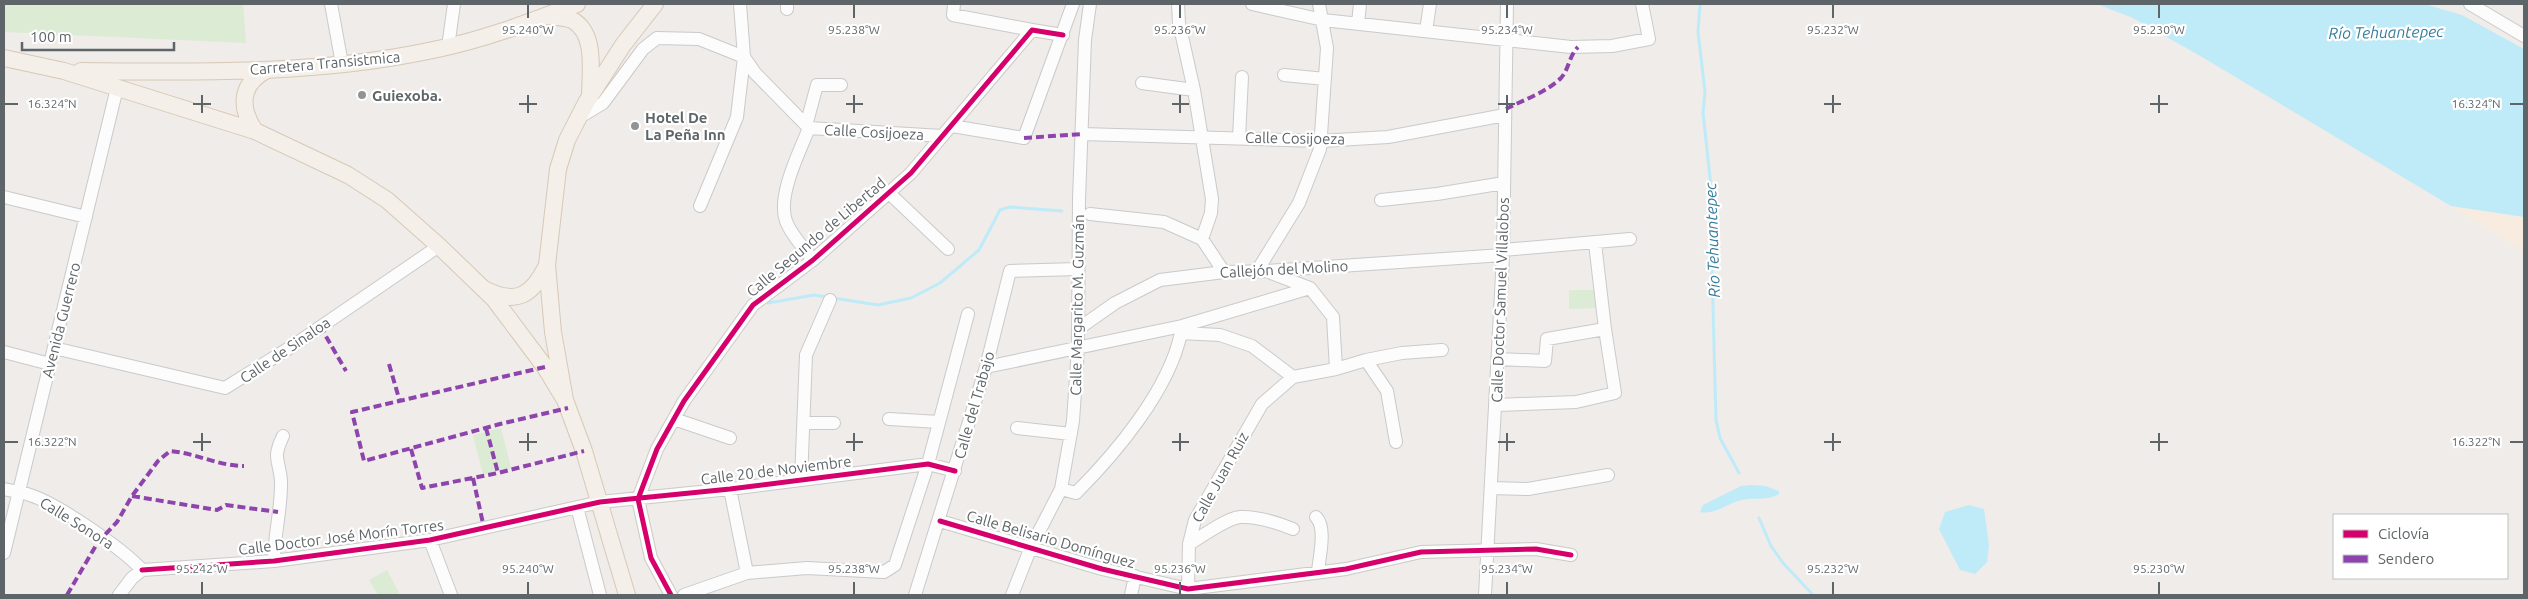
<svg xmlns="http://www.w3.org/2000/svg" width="2528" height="599" viewBox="0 0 2528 599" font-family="Ubuntu,sans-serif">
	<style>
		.green { fill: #dbebd4 }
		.sand { fill: #f7ecdf }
		.water { fill: #bfebf8 }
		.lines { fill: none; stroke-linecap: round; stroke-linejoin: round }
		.stream { stroke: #bfebf8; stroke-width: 3 }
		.minor-casing { stroke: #cacaca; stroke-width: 14 }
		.major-casing { stroke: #d8c8b6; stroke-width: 18 }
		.minor { stroke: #fdfcfc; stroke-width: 12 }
		.major { stroke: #f4efe9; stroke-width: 16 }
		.quiet { stroke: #8e44ad; stroke-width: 4; stroke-dasharray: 8 4; stroke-linecap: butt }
		.cycleway-casing { stroke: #fff; stroke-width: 8 }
		.cycleway { stroke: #d6006c; stroke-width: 5 }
		.ticks { fill: none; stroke: #5e6568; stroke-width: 2 }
		.poi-dot { fill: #919495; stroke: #fff; stroke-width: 2 }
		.labels { text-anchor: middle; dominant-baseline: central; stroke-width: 4.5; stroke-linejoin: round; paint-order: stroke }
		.street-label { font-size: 15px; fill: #5e6568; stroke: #fff }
		.poi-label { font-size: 15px; font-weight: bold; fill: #5e6568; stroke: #fff; text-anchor: start }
		.water-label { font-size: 16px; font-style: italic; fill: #377d9c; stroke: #fff }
		.ticks-label { font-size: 12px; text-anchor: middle; fill: #5e6568; stroke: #fff; stroke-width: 4.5; stroke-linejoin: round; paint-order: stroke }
	</style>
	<rect width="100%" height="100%" fill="#efece9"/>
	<path class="green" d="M4 4H243L246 43 4 32Z
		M1569 290H1598L1600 308 1569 309Z
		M501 428 511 468 483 475 473 435Z
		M387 570 400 595H378L369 580Z"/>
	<path class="sand" d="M2451 206 2524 217V251H2523Z"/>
	<path class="water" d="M2097 4H2424L2462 15 2524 49V217L2451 206 2202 57 2133 18Z
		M1751 485 1765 486 1779 491V494C1769 501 1753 497 1741 500 1726 504 1715 515 1700 512L1703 505 1741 486Z
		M1969 505 1984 509 1989 545 1987 562 1975 574 1960 570 1939 529 1945 512Z"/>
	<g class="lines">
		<path class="stream" d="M1700 4 1698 32 1705 92 1703 113 1714 214 1712 271 1716 420 1720 438 1739 473
			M768 303 814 295 878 305 911 298 940 283 979 250 1000 210 1010 207 1062 211
			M1759 518 1771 546 1783 563 1813 595"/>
		<defs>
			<path id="minor" d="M331 4 342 64
				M787 4V9
				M954 4 953 15 1032 30
				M1178 4 1179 23 1194 90 1212 199 1211 213 1202 239
				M1252 4 1323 20 1571 47 1612 46 1649 39 1642 4
				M2470 4 2524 36
				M1358 23 1360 4
				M1426 31 1430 4
				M448 47 454 4
				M1284 75 1325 79
				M1142 83 1194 90
				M578 118 603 103 643 49 657 38 699 39 744 57 755 73 809 128 942 136
				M952 126 1024 138 1073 4
				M1082 134 1320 141 1388 137 1505 115
				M1239 138 1242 77
				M889 193 948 249
				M4 197 86 217
				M1381 200 1437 194 1504 183
				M700 206 737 117 744 57 740 4
				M1090 214 1164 222 1202 239 1224 272
				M1503 250 1630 239
				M813 260C804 248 791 235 786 221 777 196 799 153 809 128L807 122 817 85H841
				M1257 271 1299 203 1320 149 1327 48 1319 4
				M1182 326 1310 288 1271 273
				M1078 329 1115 303 1160 280 1224 272 1266 271 1503 255
				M54 348 225 388 294 345 439 246
				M4 352 50 364
				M1498 359 1545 361 1547 339 1605 329 1595 243
				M1366 360 1402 353 1442 350
				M986 367 1182 326 1181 333 1220 335 1252 346 1293 377
				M1336 369 1366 360 1387 391 1396 442
				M1496 405 1576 402 1615 393 1605 329
				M674 419 730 438
				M889 419 939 422
				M804 423H834
				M1017 428 1071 434
				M801 480 806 355 830 300
				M1491 488 1528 489 1608 475
				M4 489C12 491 22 492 30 495 58 504 123 549 142 570
				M730 489 747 573
				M1061 489 1076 493C1116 453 1169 390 1181 333
				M577 507 600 595
				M1316 517C1327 528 1319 557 1318 572
				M940 521 1102 569 1188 589 1346 569 1421 552 1536 549 1571 555
				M430 540 451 595
				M1189 544C1201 537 1227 518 1240 517 1257 516 1278 523 1293 529
				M4 553 117 88
				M274 561C274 534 282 507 281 480 279 459 272 459 283 436
				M142 570 274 561 430 540 600 502 730 489 928 464 955 471
				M119 595 132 578 142 570
				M671 595 651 558 638 499 657 449 684 401 753 305 813 260 911 173 1032 30 1063 35
				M684 595 747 573 807 568 884 572 895 565 928 464 968 314
				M915 595 986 367 1010 271 1078 269
				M1012 595 1031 547 1061 489 1073 421 1078 348 1079 199 1085 40 1090 4
				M1131 595 1135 576
				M1190 595 1188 589 1189 544 1195 520 1262 404 1293 377 1336 369 1333 317 1310 288
				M1485 595 1503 255 1507 4"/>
			<path id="major" d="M548 16C555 17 565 17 572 20 597 33 590 73 590 97
				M4 58 64 71 255 131 348 175 387 200 439 246 494 299 545 367 565 400
				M81 71C198 72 317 75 433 50 483 40 530 22 577 4
				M255 131C239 107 240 84 267 70
				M486 290C517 305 532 295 546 267
				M627 595 584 451 565 400 553 332 547 265 558 169 567 140 587 101 623 45 655 4"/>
		</defs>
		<use href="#minor" class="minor-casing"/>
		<use href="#major" class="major-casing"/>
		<use href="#minor" class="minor"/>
		<use href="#major" class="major"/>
		<path class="quiet" d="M1506 109C1523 100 1547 92 1561 78 1569 69 1569 56 1578 47
			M1024 138 1082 134
			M320 326 346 371
			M389 364 400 402
			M545 367 352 412 364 461 500 424 568 408
			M486 428 498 473
			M411 449 422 488 498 473 584 451
			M473 478 484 528
			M132 496 217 510 226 505 278 512
			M67 595 98 542 117 522 132 496 158 461 170 451C196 453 218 466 244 466"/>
		<defs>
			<path id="cycleway" d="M940 521 1102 569 1188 589 1346 569 1421 552 1536 549 1571 555
				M142 570 274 561 430 540 600 502 730 489 928 464 955 471
				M671 595 651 558 638 499 657 449 684 401 753 305 813 260 911 173 1032 30 1063 35"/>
		</defs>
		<use href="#cycleway" class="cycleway-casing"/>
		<use href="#cycleway" class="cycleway"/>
	</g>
	<path class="ticks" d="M528 5V18M854 5V18M1180 5V18M1507 5V18M1833 5V18M2159 5V18M202 95V113M528 95V113M854 95V113M1180 95V113M1507 95V113M1833 95V113M2159 95V113M5 104H18M193 104H211M519 104H537M846 104H863M1172 104H1189M1498 104H1515M1824 104H1841M2150 104H2168M2510 104H2523M202 433V451M528 433V451M854 433V451M1180 433V451M1507 433V451M1833 433V451M2159 433V451M5 442H18M193 442H211M519 442H537M846 442H863M1172 442H1189M1498 442H1515M1824 442H1841M2150 442H2168M2510 442H2523M202 582V594M528 582V594M854 582V594M1180 582V594M1507 582V594M1833 582V594M2159 582V594"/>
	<g class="poi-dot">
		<circle cx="362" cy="95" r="5"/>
		<circle cx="635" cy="126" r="5"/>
	</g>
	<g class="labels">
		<g class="street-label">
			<text transform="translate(325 63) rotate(-5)">Carretera Transistmica</text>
			<text transform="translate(874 132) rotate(3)">Calle Cosijoeza</text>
			<text transform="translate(1295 138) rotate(1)">Calle Cosijoeza</text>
			<text transform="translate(816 237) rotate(-40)">Calle Segundo de Libertad</text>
			<text transform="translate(1284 269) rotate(-3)">Callejón del Molino</text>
			<text transform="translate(1500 300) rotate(-88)">Calle Doctor Samuel Villalobos</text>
			<text transform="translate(1077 305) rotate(-89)">Calle Margarito M. Guzmán</text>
			<text transform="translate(61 320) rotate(-76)">Avenida Guerrero</text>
			<text transform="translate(285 350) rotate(-34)">Calle de Sinaloa</text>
			<text transform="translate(974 405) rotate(-74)">Calle del Trabajo</text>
			<text transform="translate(776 470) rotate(-7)">Calle 20 de Noviembre</text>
			<text transform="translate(1220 477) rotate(-61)">Calle Juan Ruiz</text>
			<text transform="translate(77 523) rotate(32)">Calle Sonora</text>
			<text transform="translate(341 537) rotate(-7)">Calle Doctor José Morín Torres</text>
			<text transform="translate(1051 539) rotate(16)">Calle Belisario Domínguez</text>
		</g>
		<g class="poi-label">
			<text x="372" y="95">Guiexoba.</text>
			<text x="645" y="117">Hotel De<tspan x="645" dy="17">La Peña Inn</tspan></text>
		</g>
		<g class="water-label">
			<text transform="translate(2386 32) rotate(-1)">Río Tehuantepec</text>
			<text transform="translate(1712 240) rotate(-92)">Río Tehuantepec</text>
		</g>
	</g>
	<g class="ticks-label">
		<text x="528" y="34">95.240°W</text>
		<text x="854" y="34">95.238°W</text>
		<text x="1180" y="34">95.236°W</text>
		<text x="1507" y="34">95.234°W</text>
		<text x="1833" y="34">95.232°W</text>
		<text x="2159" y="34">95.230°W</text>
		<text x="52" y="108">16.324°N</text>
		<text x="2476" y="108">16.324°N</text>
		<text x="52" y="446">16.322°N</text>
		<text x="2476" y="446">16.322°N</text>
		<text x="202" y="573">95.242°W</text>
		<text x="528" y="573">95.240°W</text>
		<text x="854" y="573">95.238°W</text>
		<text x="1180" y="573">95.236°W</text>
		<text x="1507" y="573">95.234°W</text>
		<text x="1833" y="573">95.232°W</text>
		<text x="2159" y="573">95.230°W</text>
	</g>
	<rect width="2528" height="599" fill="none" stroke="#5e6568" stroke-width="10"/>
	<rect x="2333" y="514" width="175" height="65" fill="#ffffff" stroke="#bfc1c3"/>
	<rect x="2343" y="530" width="25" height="8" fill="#d6006c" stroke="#bfc1c3"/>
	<text x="2378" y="539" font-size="15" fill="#5e6568">Ciclovía</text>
	<rect x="2343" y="555" width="25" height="8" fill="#8e44ad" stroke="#bfc1c3"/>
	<text x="2378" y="564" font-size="15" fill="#5e6568">Sendero</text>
	<path d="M22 42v8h152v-8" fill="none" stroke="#5e6568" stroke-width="2.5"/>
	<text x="30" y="42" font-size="15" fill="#5e6568" stroke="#ffffff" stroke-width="4" paint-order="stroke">100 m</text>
</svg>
